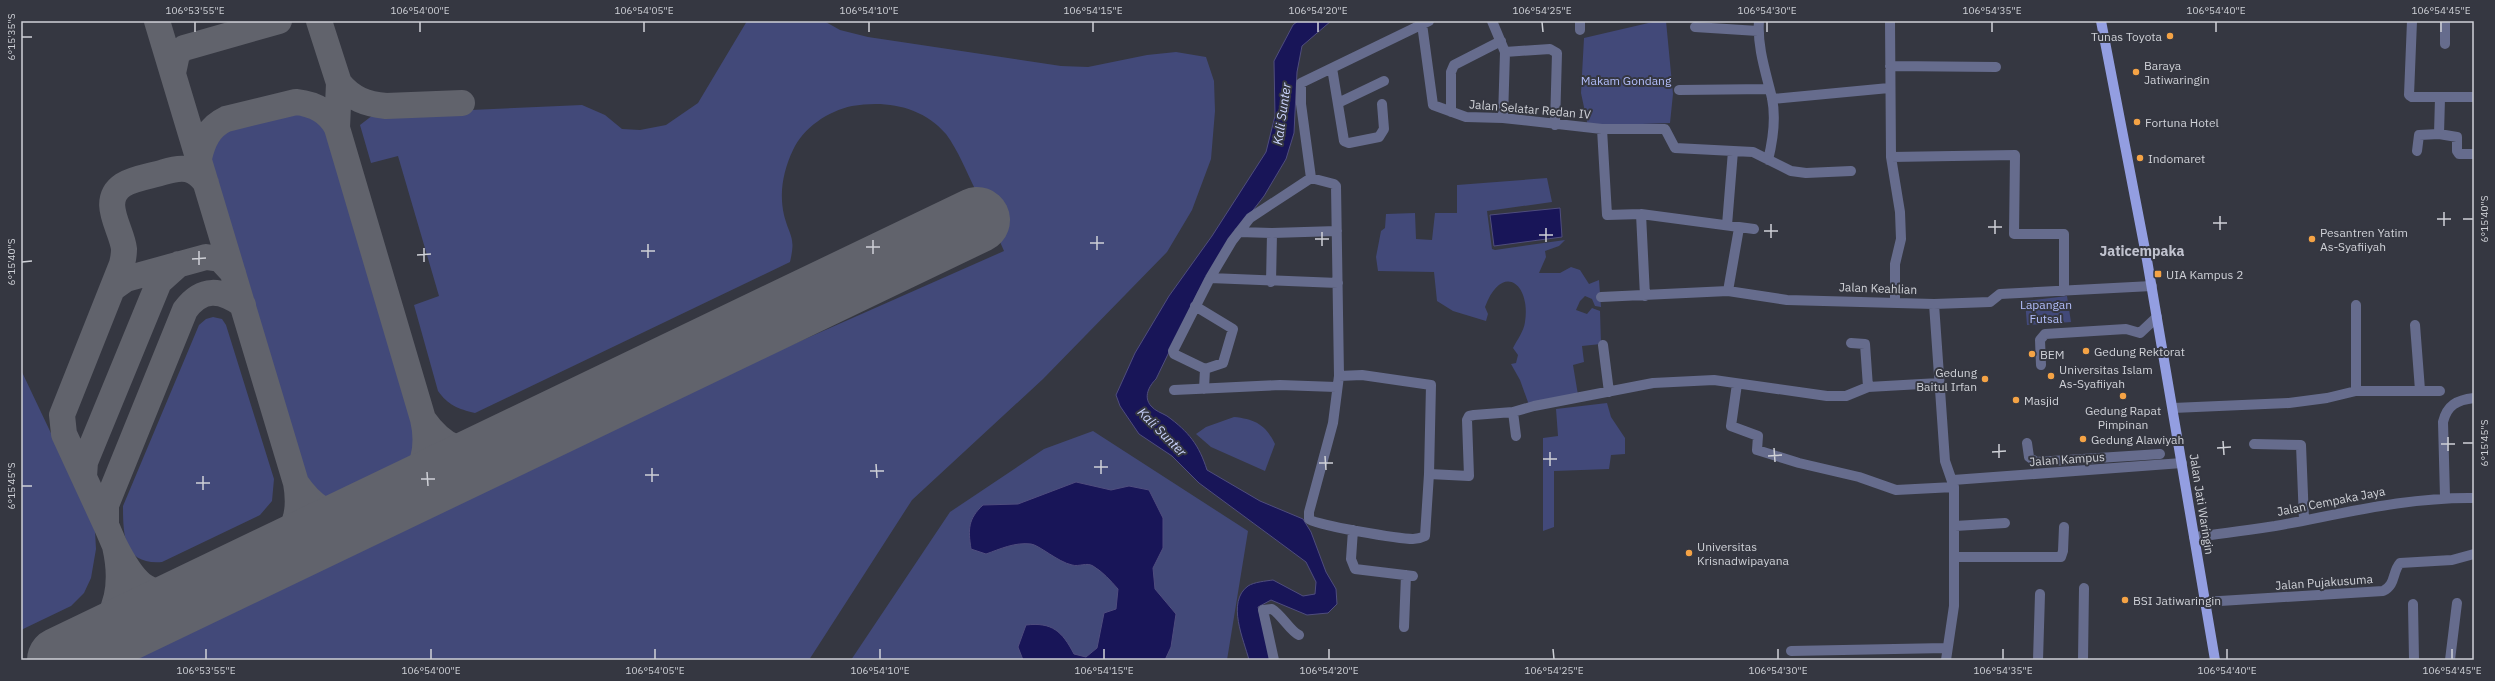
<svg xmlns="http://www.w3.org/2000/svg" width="2495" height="681" viewBox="0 0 2495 681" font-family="'IBM Plex Sans',sans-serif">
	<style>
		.green { fill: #424979 }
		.water { fill: #181558; stroke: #4f4d7e }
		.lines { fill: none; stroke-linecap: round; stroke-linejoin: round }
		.taxiway { stroke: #61636c; stroke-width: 26 }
		.runway { stroke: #61636c; stroke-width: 66 }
		.minor { stroke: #666c8d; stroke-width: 10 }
		.major { stroke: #939ee1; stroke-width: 10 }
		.ticks { fill: none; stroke: #cfd1d7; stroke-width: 1.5 }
		.poi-dot { fill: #f5a345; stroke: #353741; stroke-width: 1.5 }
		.labels { text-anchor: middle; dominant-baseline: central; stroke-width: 4; stroke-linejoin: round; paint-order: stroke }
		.poi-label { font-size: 12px; fill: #cfd1d7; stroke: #353741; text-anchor: start }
		.park-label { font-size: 12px; fill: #b2bdfa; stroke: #353741 }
		.street-label { font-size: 12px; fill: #cfd1d7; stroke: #353741 }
		.water-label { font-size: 13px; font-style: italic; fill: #cbd4fd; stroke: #353741 }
		.quarter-label { font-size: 14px; font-weight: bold; fill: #c0c2ce; stroke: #353741 }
		.neatline { fill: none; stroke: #cfd1d7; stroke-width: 1.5 }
		.ticks-label { font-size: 10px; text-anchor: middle; fill: #cfd1d7 }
	</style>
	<rect width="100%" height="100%" fill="#353741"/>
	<path class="green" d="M747 21H824L840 30 868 37 1061 66 1088 67 1147 55 1176 52 1206 57 1214 81 1215 111 1211 159 1192 210 1167 252 1043 379 912 500 809 660H80L1004 251C996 231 985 211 976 191 967 173 958 150 946 134 922 106 886 100 852 106 828 111 803 128 793 150 783 171 779 193 784 215 790 238 796 236 790 262L475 413C458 409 448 405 438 391L414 305 439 296 398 156 371 163 360 125 373 115 381 114 582 105 605 115 622 129 640 130 666 125 698 103Z
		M1657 21H1666L1673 94 1670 123 1588 126 1581 93 1584 38Z
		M296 102 318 108 333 119 426 433 427 444 422 466 406 494 357 517 328 513 307 499 296 483 199 158C203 141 209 127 226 119Z
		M1547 178 1552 202 1487 211 1492 249 1495 250 1565 240 1559 246 1545 251 1546 257 1539 273H1560L1571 267 1580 270 1589 284 1599 280 1601 307 1595 306 1592 299 1585 296 1580 301 1576 310 1587 314 1592 308 1600 311 1601 344 1582 346 1584 362 1573 365 1578 395 1529 405 1520 380 1511 364 1516 363 1518 355 1513 348C1517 340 1524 331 1525 322 1531 283 1502 262 1485 307L1488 314 1486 321 1453 311 1437 301 1434 272 1378 271 1376 257 1381 231 1385 228 1386 214 1415 213 1416 239 1432 240 1435 213H1457V185Z
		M2067 296 2071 322 2027 325 2025 301Z
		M213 317 222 319 226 325 274 479 272 501 260 515 162 562C124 565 123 536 123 506L199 325 206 319Z
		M21 370 86 507 95 531 96 549 91 578 84 593 71 606 21 630Z
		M1607 403 1611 417 1625 438V454L1611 455 1609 469 1554 471V527L1543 531V438L1558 436 1556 409Z
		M1234 417C1255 419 1266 425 1275 444L1265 471 1211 447 1196 434 1206 427Z
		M1093 431 1248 531 1227 660H851L950 512 1044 449Z"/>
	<path class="water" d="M1298 21H1331L1302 46 1297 72 1294 133 1286 159 1264 196 1230 240 1198 292 1156 379C1149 386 1143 397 1151 406 1155 411 1162 413 1167 416 1189 432 1199 445 1207 470L1260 501 1303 519 1311 532 1326 572 1336 589 1337 604 1328 613 1307 615 1271 600 1258 607 1271 660H1249C1244 640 1226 602 1248 586 1254 582 1266 581 1273 580L1303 596 1315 594 1316 582 1306 562 1199 483 1172 456 1139 434 1120 406 1116 395 1135 353 1169 296 1212 236 1266 152 1275 116 1274 61 1293 25Z
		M1560 208 1562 237 1494 246 1490 215Z
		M1076 482 1111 490 1129 486 1149 490 1163 518V548L1153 568 1155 589 1176 614 1171 647 1165 660H1023L1018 647 1026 625C1052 622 1062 631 1074 654L1086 657 1097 648 1104 613 1116 609 1118 589C1110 580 1103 572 1093 566 1087 562 1079 567 1072 565 1058 562 1039 545 1031 544 1015 542 1000 549 986 554L971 549C968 529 968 519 983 505L1018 504Z"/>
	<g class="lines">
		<path class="taxiway" d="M157 21 296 483
			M319 21 339 83 337 128 423 419
			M173 73 177 54 184 48 279 21
			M339 83C352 99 366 104 386 106L462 103
			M199 158C203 141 209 127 226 119L296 102C314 104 329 111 337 128
			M112 289 126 279 206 257 220 259 233 273
			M84 477 85 462 159 282 179 264
			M406 494C422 469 430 449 423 419 445 450 462 453 498 450
			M106 525 64 434 62 415 122 264C123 260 124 254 124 249 122 229 99 201 123 185 134 178 152 176 164 172 183 166 194 167 206 183
			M115 546 106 525V505L185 310C202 287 221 289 243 305
			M274 557C293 531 302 516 296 483 314 509 326 514 357 517
			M95 643C117 610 124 585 115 546 135 585 143 592 186 599"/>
		<path class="runway" d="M60 660 977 220"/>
		<path class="minor" d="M1492 21 1505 52 1503 118
			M1580 21V30
			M1759 21C1757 47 1766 73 1772 98 1776 118 1773 140 1768 160
			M1890 21 1891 157 1900 212 1901 239 1895 264V302
			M2412 21 2409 95 2412 97H2474
			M2445 21V44
			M1422 24 1433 105 1466 117 1503 118 1602 129 1607 215 1641 214 1754 229
			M1695 27 1758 31
			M1505 52 1550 49 1557 53 1555 125
			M1890 66 1996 67
			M1332 68 1344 141 1349 143 1379 137 1384 129 1382 104
			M1679 90 1769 89
			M2440 98 2439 134 2457 137V151L2459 154H2474
			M1772 99 1889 88
			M1338 103 1384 81
			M1451 112V72L1454 65 1501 41
			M1602 129H1665L1675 148 1753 152 1791 171 1806 173 1851 171
			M2417 151 2419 135 2439 134
			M1891 157 2015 155 2014 234H2064V291
			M1311 178 1301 104V83L1429 21
			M1641 214 1645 296
			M1727 225 1733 151
			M1239 232 1272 233
			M1210 278 1338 283
			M1271 282 1272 233 1337 231
			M1728 291 1739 228
			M1601 297 1728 291 1787 300 1934 304 1990 302 2000 294 2152 286
			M1934 304 1945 461 1954 487V606L1946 660
			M2356 305V391
			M1195 306 1233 329 1223 363 1205 369 1204 389
			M2415 325 2420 390
			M1851 343 1865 344 1868 387
			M1603 345 1609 392
			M2041 365 2040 340 2045 334 2126 329 2140 333 2157 317
			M1205 369 1174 354 1173 351 1210 278 1232 241 1250 218 1311 178 1334 184 1336 186 1339 376 1333 423 1309 512V519C1314 525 1400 539 1413 539 1417 539 1421 538 1425 536L1429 474 1431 385 1362 375 1339 376
			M1737 384 1731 426 1758 436 1757 450 1799 463 1859 477 1896 490 1954 487
			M1174 390 1280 385 1336 387
			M2173 408 2289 403 2327 398 2356 391H2440
			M1513 412 1516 436
			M2027 443 2029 457 2036 462 2160 454
			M2254 444 2301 445 2304 520
			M1429 474 1469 476 1467 420 1469 416 1474 415 1513 412 1534 406 1653 383 1714 380 1827 396H1846L1868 387 1939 383
			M1953 480 2182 463
			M2445 497 2443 422C2447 405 2457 400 2474 398
			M1955 526 2005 523
			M1353 530 1351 559 1355 569 1413 576
			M2194 537C2221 534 2248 530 2275 526 2342 514 2406 497 2474 498
			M1955 557H2061L2063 551 2064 527
			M2204 602 2383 591C2396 585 2392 572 2400 563L2452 560 2474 554
			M2413 604 2414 660
			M1404 627 1406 575
			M1791 651 1946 648
			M1274 660 1263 610 1272 609C1281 614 1291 632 1299 635
			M2038 660 2040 594
			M2083 660 2084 588
			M2450 660 2457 603"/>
		<path class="major" d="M2101 21 2147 260 2215 660"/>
	</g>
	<path class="ticks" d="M195 22V32M420 22V32M644 22V32M869 22V32M1093 22V32M1318 22V32M1542 22 1543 32M1767 22V32M1992 22V32M2216 22V32M2441 22V32M22 37H32M2444 212V226M2220 216V230M2437 219H2451M2463 219H2473M1995 220V234M2213 223H2227M1771 224V238M1988 227H2002M1546 228V242M1764 231H1778M1322 232V246M1539 235H1553M1097 236V250M1315 239H1329M873 240V254M1090 243H1104M648 244V258M866 247H880M424 248V262M199 251V265M641 251H655M417 255 431 254M192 259 206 258M22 262 32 261M2448 437V451M2223 441 2224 455M2463 443H2473M1999 444V458M2441 444H2455M1774 448 1775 462M2217 448 2231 447M1550 452V466M1992 452 2006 451M1325 456 1326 470M1768 456 1782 455M1543 459H1557M1101 460V474M1319 463H1333M876 464 877 478M1094 467H1108M652 468V482M870 471H884M427 472 428 486M645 475H659M203 476V490M421 479H435M196 483H210M22 486H32M206 649V659M431 649V659M655 649V659M880 649V659M1104 649V659M1329 649V659M1553 649 1554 659M1778 649V659M2003 649V659M2227 649V659M2452 649V659"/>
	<g class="poi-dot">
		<circle cx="2170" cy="36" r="4"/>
		<circle cx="2136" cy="72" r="4"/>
		<circle cx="2137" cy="122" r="4"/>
		<circle cx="2140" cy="158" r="4"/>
		<circle cx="2312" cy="239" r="4"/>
		<rect x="2154" y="270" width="8" height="8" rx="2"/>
		<circle cx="2086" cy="351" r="4"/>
		<circle cx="2032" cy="354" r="4"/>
		<circle cx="2051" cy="376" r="4"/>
		<circle cx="1985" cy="379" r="4"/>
		<circle cx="2123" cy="396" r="4"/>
		<circle cx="2016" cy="400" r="4"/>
		<circle cx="2083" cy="439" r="4"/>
		<circle cx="1689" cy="553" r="4"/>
		<circle cx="2125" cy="600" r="4"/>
	</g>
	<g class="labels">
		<g class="poi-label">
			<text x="2162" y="36" text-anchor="end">Tunas Toyota</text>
			<text x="2144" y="65">Baraya<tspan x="2144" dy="14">Jatiwaringin</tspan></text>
			<text x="2145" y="122">Fortuna Hotel</text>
			<text x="2148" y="158">Indomaret</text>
			<text x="2320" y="232">Pesantren Yatim<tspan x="2320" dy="14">As-Syafiiyah</tspan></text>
			<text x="2166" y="274">UIA Kampus 2</text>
			<text x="2094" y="351">Gedung Rektorat</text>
			<text x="2040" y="354">BEM</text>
			<text x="2059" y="369">Universitas Islam<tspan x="2059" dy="14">As-Syafiiyah</tspan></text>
			<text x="1977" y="372" text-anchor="end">Gedung<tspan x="1977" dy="14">Baitul Irfan</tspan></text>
			<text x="2024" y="400">Masjid</text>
			<text x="2123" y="410" text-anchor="middle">Gedung Rapat<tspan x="2123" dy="14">Pimpinan</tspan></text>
			<text x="2091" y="439">Gedung Alawiyah</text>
			<text x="1697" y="546">Universitas<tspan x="1697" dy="14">Krisnadwipayana</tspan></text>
			<text x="2133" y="600">BSI Jatiwaringin</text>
		</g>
		<g class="park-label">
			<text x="1626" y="80">Makam Gondang</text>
			<text x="2046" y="304">Lapangan<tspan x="2046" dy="14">Futsal</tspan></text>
		</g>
		<g class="street-label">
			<text transform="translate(1530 109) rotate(5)">Jalan Selatar Redan IV</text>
			<text transform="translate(1878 288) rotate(2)">Jalan Keahlian</text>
			<text transform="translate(2067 459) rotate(-4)">Jalan Kampus</text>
			<text transform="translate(2331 501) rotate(-11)">Jalan Cempaka Jaya</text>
			<text transform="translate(2202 504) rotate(81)">Jalan Jati Waringin</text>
			<text transform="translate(2324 582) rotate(-4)">Jalan Pujakusuma</text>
		</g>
		<g class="water-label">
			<text transform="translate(1282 114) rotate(-82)">Kali Sunter</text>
			<text transform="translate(1162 432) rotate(45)">Kali Sunter</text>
		</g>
		<g class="quarter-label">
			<text x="2142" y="251">Jaticempaka</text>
		</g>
	</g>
	<rect width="2495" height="681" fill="none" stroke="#353741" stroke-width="44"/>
	<rect x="22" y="22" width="2451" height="637" class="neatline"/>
	<g class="ticks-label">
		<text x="195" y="14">106°53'55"E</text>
		<text x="420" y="14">106°54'00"E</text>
		<text x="644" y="14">106°54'05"E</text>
		<text x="869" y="14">106°54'10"E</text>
		<text x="1093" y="14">106°54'15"E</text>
		<text x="1318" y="14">106°54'20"E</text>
		<text x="1542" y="14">106°54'25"E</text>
		<text x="1767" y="14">106°54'30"E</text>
		<text x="1992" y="14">106°54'35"E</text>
		<text x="2216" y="14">106°54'40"E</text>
		<text x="2441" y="14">106°54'45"E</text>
		<text transform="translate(11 37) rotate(-90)" y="4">6°15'35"S</text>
		<text transform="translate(2484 219) rotate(-90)" y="4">6°15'40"S</text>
		<text transform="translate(11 262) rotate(-90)" y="4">6°15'40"S</text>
		<text transform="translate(2484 443) rotate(-90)" y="4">6°15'45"S</text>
		<text transform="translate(11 486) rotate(-90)" y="4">6°15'45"S</text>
		<text x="206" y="674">106°53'55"E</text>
		<text x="431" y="674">106°54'00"E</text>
		<text x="655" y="674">106°54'05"E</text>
		<text x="880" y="674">106°54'10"E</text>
		<text x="1104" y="674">106°54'15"E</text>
		<text x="1329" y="674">106°54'20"E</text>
		<text x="1554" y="674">106°54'25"E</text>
		<text x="1778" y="674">106°54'30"E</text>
		<text x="2003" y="674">106°54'35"E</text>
		<text x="2227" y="674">106°54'40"E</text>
		<text x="2452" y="674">106°54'45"E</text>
	</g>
</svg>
